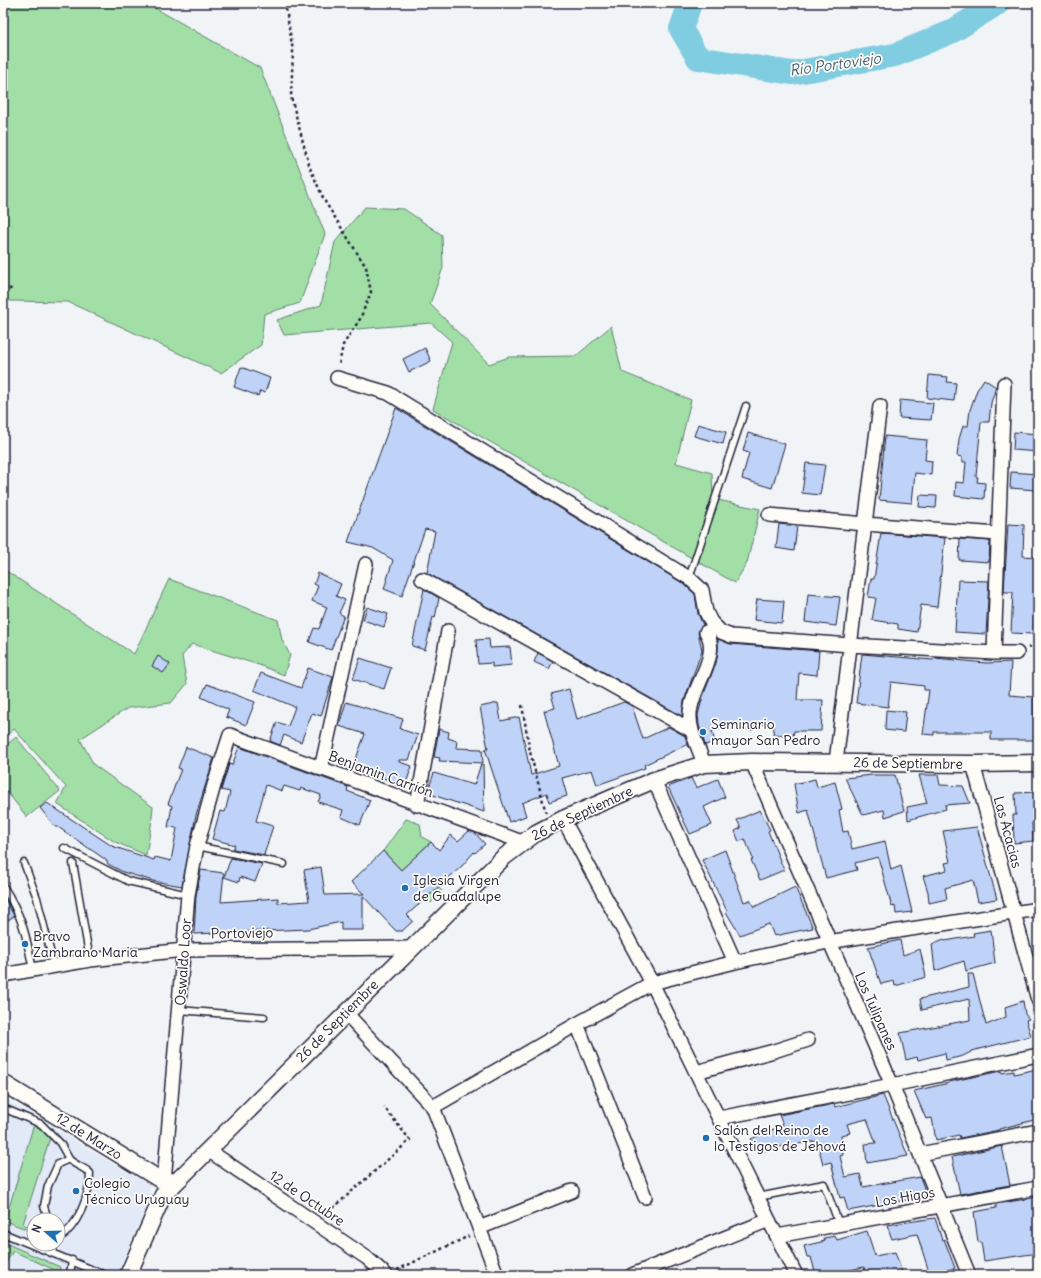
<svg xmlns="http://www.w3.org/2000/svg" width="1041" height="1278" viewBox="0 0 1041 1278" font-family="Delius,sans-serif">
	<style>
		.built { fill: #e2eaf7; fill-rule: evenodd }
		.green { fill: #a2dfa7; stroke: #628071 }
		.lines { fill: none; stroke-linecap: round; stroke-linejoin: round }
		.river { stroke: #80cce0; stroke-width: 24 }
		.building { fill: #bfd3f8; stroke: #22223b }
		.service-casing { stroke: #22223b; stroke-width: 9 }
		.minor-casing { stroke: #22223b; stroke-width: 16 }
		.tertiary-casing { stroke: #22223b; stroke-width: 19 }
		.path { stroke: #22223b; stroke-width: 2.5; stroke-dasharray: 3 3; stroke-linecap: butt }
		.service { stroke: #fdfcf7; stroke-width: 6 }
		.minor { stroke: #fdfcf7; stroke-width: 13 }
		.tertiary { stroke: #fdfcf7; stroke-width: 16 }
		.poi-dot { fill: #1f6fb2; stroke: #fdfcf7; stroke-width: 1.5 }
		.labels { text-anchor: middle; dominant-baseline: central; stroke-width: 3.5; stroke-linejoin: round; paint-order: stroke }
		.poi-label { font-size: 14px; fill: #22223b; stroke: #fdfcf7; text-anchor: start }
		.street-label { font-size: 14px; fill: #22223b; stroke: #fdfcf7 }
		.water-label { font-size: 15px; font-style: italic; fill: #435e75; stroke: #fdfcf7 }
	</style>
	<rect width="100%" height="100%" fill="#f1f4f7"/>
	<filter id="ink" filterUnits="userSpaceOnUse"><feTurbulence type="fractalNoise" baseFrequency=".025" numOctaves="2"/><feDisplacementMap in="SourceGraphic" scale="8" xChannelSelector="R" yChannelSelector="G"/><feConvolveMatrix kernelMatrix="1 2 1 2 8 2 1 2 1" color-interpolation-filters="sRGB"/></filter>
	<g filter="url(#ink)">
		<path class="built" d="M3 1098 149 1185 151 1197 116 1275H3ZM34 1220H58V1244H34Z"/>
		<path class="green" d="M3 3H146L260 68 325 234 300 303 264 314 261 345 221 373 68 302 10 301 3 298Z
			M365 207 404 209 442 235 443 268 430 304 489 364 509 357 576 356 611 326 622 372 691 400 676 463 712 473 713 499 760 509 747 563 735 583 433 409 452 342 431 323 284 335 277 320 321 305 335 242Z
			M3 569 134 654 169 579 278 620 282 640 290 655 284 675 259 665 192 644 182 656 187 684 171 703 128 708 80 739 94 765 153 807 151 826 146 855 115 842 57 804 66 787 14 729 3 739Z
			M16 737 60 791 27 817 3 787V748Z
			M406 819 420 824 422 837 431 842 412 860 442 891 431 903 383 851Z
			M33 1127 53 1128 23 1224 34 1229V1232L5 1221Z
			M3 1242 60 1267 59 1272 13 1251 3 1268Z"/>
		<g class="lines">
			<path class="river" d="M690 3 681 29 698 58 792 73 895 55 951 32 998 3"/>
		</g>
		<path class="building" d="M425 348 431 361 409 372 403 359Z
			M241 367 270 378 265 393 260 391 258 396 234 387Z
			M929 375 948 377 947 382 956 383 954 401 927 398Z
			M984 379 996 387 991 403 989 422H981L976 477H978L977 482 985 483 984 499 955 496 956 482 964 483 966 462H962V457L957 456 959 439 963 426H968L970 410 977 390Z
			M900 400 933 403 931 420 899 418Z
			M396 408 684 584 695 594 698 614 703 625 698 632 702 650 684 701 682 716 427 573 435 531 425 529 402 596 384 589 393 560 373 548 348 542Z
			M698 424 726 432 723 444 694 436Z
			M1014 432 1038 434V452L1013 450Z
			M748 433 785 444 772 488 742 479 749 453 743 451Z
			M885 436 927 440 925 460 932 461 931 475 915 473 912 503 879 500Z
			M806 463 825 465 820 495 802 493Z
			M1011 472 1037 474 1036 490 1010 488Z
			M920 495 937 496 936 508 919 507Z
			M779 524 797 526 794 551 776 548Z
			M1008 524 1024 525 1023 556 1038 557V593H1035L1033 634 1011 633 1013 592H1004Z
			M881 533 945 538 937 607 921 605 917 632 898 629V624L872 620 876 598 868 597 871 579H874Z
			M960 539 990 541 989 562 959 560Z
			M318 573 341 584 336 596 345 600 339 613 344 616 331 650 309 642 314 628 319 629 327 607 312 601 318 586 314 584Z
			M958 580 989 581 986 634 955 632Z
			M424 589 439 598 435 618 433 617 425 650 412 646Z
			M808 594 840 597 836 626 805 622Z
			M757 599 784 601 782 623 754 620Z
			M367 607 388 614 384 627 363 620Z
			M489 639 490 648 510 647 512 665 492 667V663L478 664 476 640Z
			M718 639 730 644 819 651 817 675 799 673 797 700H823L821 731H794L793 736 773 734 774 725 754 724 753 730 726 728 712 731 715 742 705 745 699 725 698 715 703 696 716 663 718 651Z
			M538 653 553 661 549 669 534 662Z
			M862 654 933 660 935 658 986 663 1011 662 1009 695 1034 697V740H991V732H934V735L923 734 929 690H924V686L891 682 888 707 856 703Z
			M158 656 170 664 163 673 152 666Z
			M360 658 391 668 384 689 353 679Z
			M308 668 333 677 321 716 312 713 301 742 284 735 280 745 270 741 277 722 288 726 295 707 254 690 261 673 301 688Z
			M207 684 255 702 246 725 226 717 229 710 201 697Z
			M569 689 577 719 624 702 632 706 643 739 669 727 685 736 689 748 686 745 644 765 645 768 597 785 592 770 562 778 567 796 549 802 547 793 522 803 526 816 509 822 485 749H488L480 707 498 703 501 721 519 717 531 775 559 766 544 711 555 708 551 694Z
			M346 702 403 719 400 729 418 735 409 760H399V762L412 766 405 786 353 767 365 734 339 726Z
			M886 710 906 712 904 732 885 730Z
			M439 729 449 732 448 738 457 741 456 748 482 749 483 763 439 761 440 758 434 757Z
			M186 747 214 758 196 815 182 886 153 881 123 872 108 864 106 860 58 827H55L40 808 47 803 112 846 154 860 155 857 171 861 177 828 168 827 172 806 168 804 181 769 178 768Z
			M239 747 348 787 347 791 370 800 360 825 341 817 343 810 318 802 321 795 301 788 300 791 284 786 282 791 266 785 256 821 273 826 264 855 233 849 235 845 212 839 220 811 225 812 230 792 221 790 222 787 229 764 232 765Z
			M481 764H483L484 812 427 793 434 773 474 785Z
			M872 775H895L904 811 885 817 884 810 863 815 845 778Z
			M919 775H938L940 785 963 786 970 803 945 805 946 809 908 820 907 807 927 803Z
			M691 778 696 788 718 779 725 797 704 807 712 825 690 834 668 787Z
			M815 779 817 787 835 782 842 809 839 810 843 832 848 831 852 849 885 841 891 870 901 866 912 912 896 914 895 906 892 907 878 857 855 863 857 870 826 878 808 810 799 813 794 784Z
			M1038 792V816H1035V822L1032 823 1033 841 1014 843 1013 815H1016L1015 793Z
			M760 810 770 830 768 831 784 870 760 880 751 860 753 859 745 839 739 842 735 831 741 828 737 820Z
			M977 827 997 899 978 902 973 880 945 888 947 899 929 903 928 892 923 876 947 870 945 863 950 862 943 831Z
			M469 831 475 833 485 844 475 853 474 852 462 866 407 915 413 921 402 931H396L363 896V930H341V922L308 929 194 934 196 896 201 870 224 873 221 902 278 898V903L309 901 304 870 321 867 325 895 364 894 351 882 383 851 401 870 431 842 439 850 451 835 458 841Z
			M725 850 744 902 750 900 754 907 795 887 813 928 774 936 769 924 740 935 726 912 727 911 702 860Z
			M231 858 262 864 255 882 240 877 239 882 224 877Z
			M3 895 14 916 7 921 3 915Z
			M991 930 995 963 966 971 964 961 935 971 932 944 944 939 945 941 974 936 973 933Z
			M900 940 903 955 920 949 926 977 895 986 894 981 881 984 868 947Z
			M968 974H973L986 1025 1006 1017 1005 1007 1023 1001 1025 1014 1029 1019 1026 1020 1031 1036 971 1051V1052L963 1056 946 1060 945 1053 918 1060 917 1057 906 1060 900 1033 970 1020 969 999 922 1010 920 999 969 987Z
			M1037 1069 1038 1119 999 1129V1130L960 1138 959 1135 936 1140 932 1118 926 1119 914 1091 949 1083V1082L1001 1071 1002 1073 1014 1071V1074Z
			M883 1095 908 1156 867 1163 865 1144 876 1143 867 1119 847 1124 850 1133 841 1135 843 1155 840 1156 845 1177 860 1174 863 1187 920 1177 927 1196 848 1211 844 1197 840 1198 831 1162 823 1164 817 1141 778 1147 756 1153 751 1139 783 1125 779 1115 834 1104 835 1107Z
			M1002 1146 1010 1185 960 1194 952 1157Z
			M1038 1197V1253L984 1261 981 1242H978L974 1212 996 1208V1204Z
			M935 1218 942 1240 944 1239 955 1268 930 1275 917 1234 892 1239 887 1225Z
			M867 1231 875 1256 895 1252 903 1275H866L864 1267 845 1271V1275H816L811 1257H807L804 1246 825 1241 824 1238 835 1236 837 1240Z"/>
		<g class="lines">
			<defs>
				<path id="service" d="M689 578 746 406
					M197 846 284 864
					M64 848 128 881 188 895
					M24 863 37 898 54 966
					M73 863 90 960
					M3 886C23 917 26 935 33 970
					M179 1010 264 1017
					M3 1108 41 1124 60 1143 69 1159
					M758 1197 824 1184 839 1224
					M48 1220 44 1206 48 1186 58 1164 69 1159C74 1165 84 1167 90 1173 90 1195 78 1227 58 1239
					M3 1233 105 1275
					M52 1244 54 1253
					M70 1275 72 1260"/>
				<path id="minor" d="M337 378 388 393 689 578 702 590 706 612 711 622 721 632 731 636 850 645 994 653 1004 384
					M880 406 865 524 998 534
					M769 515 865 524 836 762
					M422 579 691 730
					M994 653H1017
					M752 762 892 1085 969 1275
					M704 764C699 748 689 731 690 714 691 687 722 655 706 632
					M973 764 1038 1000
					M321 769 366 564
					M654 780 735 962
					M417 805 448 631
					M563 819 652 983 796 1275
					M3 975 90 960 184 950 411 948
					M346 1013 433 1107 497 1275
					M577 1024 645 1197
					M696 1072 774 1051 808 1040
					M433 1107 577 1024 652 983 735 962 828 942 1038 909
					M719 1118 892 1085 1038 1055
					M208 1150 367 1258 386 1275
					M920 1154 1038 1131
					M164 1182 188 895 197 846 214 785 230 735 522 842
					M479 1228 572 1191
					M777 1236 1038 1188
					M632 1275 769 1220"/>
				<path id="tertiary" d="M3 1083 164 1182 177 1181
					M128 1275 163 1195 504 857 536 833 563 819 654 780 704 764 752 762 973 764 1038 763"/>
			</defs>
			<use href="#service" class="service-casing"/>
			<use href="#minor" class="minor-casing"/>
			<use href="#tertiary" class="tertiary-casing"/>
			<path class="path" d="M285 3 293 51 291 97 310 168 324 200 366 267 371 292 360 319 343 345 339 365
				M3 291 13 288
				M1028 648 1038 643
				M522 705 530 752 546 813
				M324 1216 410 1140 384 1107
				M397 1270 469 1236"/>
			<use href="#service" class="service"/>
			<use href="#minor" class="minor"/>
			<use href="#tertiary" class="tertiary"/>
		</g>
	</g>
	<g class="poi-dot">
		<circle cx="703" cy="732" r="4"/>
		<circle cx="405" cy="888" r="4"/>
		<circle cx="25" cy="944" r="4"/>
		<circle cx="706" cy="1138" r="4"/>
		<circle cx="76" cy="1191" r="4"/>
	</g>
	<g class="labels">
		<g class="poi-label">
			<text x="711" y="724">Seminario<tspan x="711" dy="16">mayor San Pedro</tspan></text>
			<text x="413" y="880">Iglesia Virgen<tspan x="413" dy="16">de Guadalupe</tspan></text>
			<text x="33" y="936">Bravo<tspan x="33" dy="16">Zambrano Maria</tspan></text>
			<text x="714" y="1130">Salón del Reino de<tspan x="714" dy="16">lo Testigos de Jehová</tspan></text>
			<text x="84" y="1183">Colegio<tspan x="84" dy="16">Técnico Uruguay</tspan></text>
		</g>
		<g class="street-label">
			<text transform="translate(908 763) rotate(1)">26 de Septiembre</text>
			<text transform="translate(381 774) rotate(20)">Benjamin Carrión</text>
			<text transform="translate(582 813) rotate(-25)">26 de Septiembre</text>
			<text transform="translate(1008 832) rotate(75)">Las Acacias</text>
			<text transform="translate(242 933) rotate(-1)">Portoviejo</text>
			<text transform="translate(183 962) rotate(-86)">Oswaldo Loor</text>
			<text transform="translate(876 1011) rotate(66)">Los Tulipanes</text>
			<text transform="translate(337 1021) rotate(-45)">26 de Septiembre</text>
			<text transform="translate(89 1136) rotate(32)">12 de Marzo</text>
			<text transform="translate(905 1197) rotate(-10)">Los Higos</text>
			<text transform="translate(307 1198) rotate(34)">12 de Octubre</text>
		</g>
		<g class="water-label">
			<text transform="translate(835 64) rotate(-8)">Río Portoviejo</text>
		</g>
	</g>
	<rect width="1041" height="1278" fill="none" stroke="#fdfcf7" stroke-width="16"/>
	<rect x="8" y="8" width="1025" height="1262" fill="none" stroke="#22223b" stroke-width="1.5" filter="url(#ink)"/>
	<g transform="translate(46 1232) rotate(290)"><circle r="19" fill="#fdfcf7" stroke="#a5a5ac"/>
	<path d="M0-3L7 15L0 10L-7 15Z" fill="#1f6fb2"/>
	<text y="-6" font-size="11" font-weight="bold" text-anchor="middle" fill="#22223b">N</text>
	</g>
</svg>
